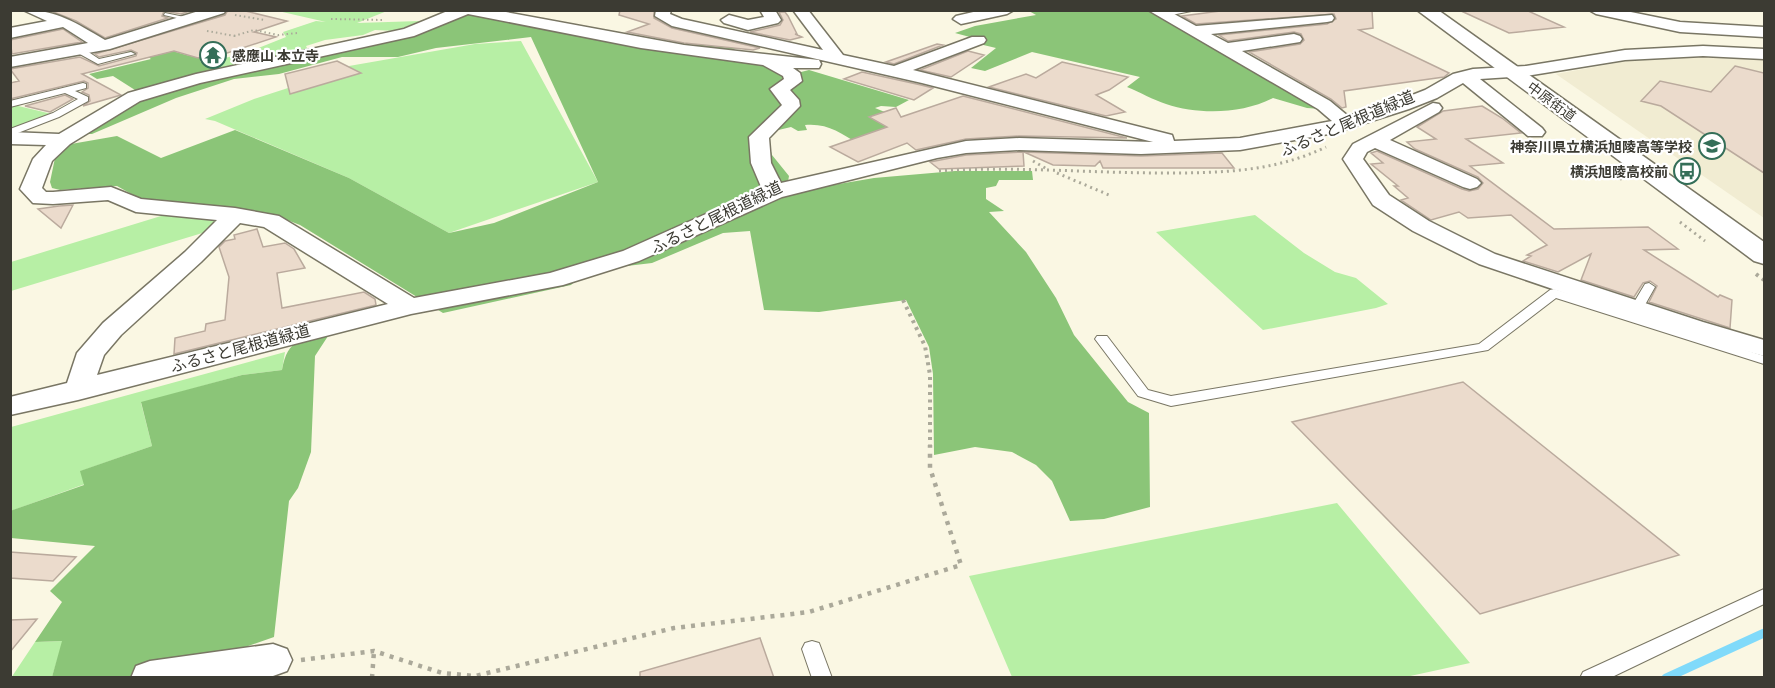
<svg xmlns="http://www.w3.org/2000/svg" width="1775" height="688" viewBox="0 0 1775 688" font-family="'Titillium Web','Noto Sans JP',sans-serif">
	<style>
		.built { fill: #f1ecd2 }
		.green { fill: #b7efa5 }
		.forest { fill: #8bc578 }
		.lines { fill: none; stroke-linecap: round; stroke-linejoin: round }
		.stream { stroke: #80dafa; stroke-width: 9 }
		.building { fill: #ebdbcc; stroke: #baaa9d; stroke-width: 1.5 }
		.lane-casing { stroke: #797664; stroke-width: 2 }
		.street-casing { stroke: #797664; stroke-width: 3 }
		.primary-casing { stroke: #797664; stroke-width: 3 }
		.path-far3 { stroke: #aba99a; stroke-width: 2; stroke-dasharray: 1.5 3; stroke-linecap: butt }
		.path-far2 { stroke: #aba99a; stroke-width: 3; stroke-dasharray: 2 4; stroke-linecap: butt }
		.path-far1 { stroke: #aba99a; stroke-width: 4; stroke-dasharray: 3 4.5; stroke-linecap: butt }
		.path { stroke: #aba99a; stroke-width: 4.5; stroke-dasharray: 4 6; stroke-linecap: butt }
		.lane { fill: #fff; fill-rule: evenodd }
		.street { fill: #fff; fill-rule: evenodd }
		.primary { fill: #fff; fill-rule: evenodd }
		.labels { text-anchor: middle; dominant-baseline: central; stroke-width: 4.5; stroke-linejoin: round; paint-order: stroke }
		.far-poi-label { font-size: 14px; font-weight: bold; fill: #3c3b33; stroke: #fff; text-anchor: end }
		.far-street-label { font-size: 14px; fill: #3c3b33; stroke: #fff }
		.street-label { font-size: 16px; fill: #3c3b33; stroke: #fff }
	</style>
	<rect width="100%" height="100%" fill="#faf7e3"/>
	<path class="built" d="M1708 55 1764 57V218L1556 74 1632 60Z"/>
	<path class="green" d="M278 11H387L357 23 420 21 396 31 375 30 363 35 325 40 306 46 308 50 198 75 199 64 246 53 286 37 283 32 316 21 326 22Z
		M521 41 598 182 449 233 349 178 215 121 205 119 254 99 350 68 349 66 475 44Z
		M14 105 52 114 11 130V106Z
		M174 212 215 219 217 221 209 231 11 291V262Z
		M1255 215 1304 253 1335 272 1356 278 1388 304 1376 308 1263 330 1156 232Z
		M285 352 282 370 242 375 141 403 152 446 81 471 85 484 11 511V427Z
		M1337 503 1470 663 1401 678 1012 677 969 576Z
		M63 641 52 677 11 678 35 642Z"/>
	<path class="forest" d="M1029 11H1151L1321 109 1307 108 1273 98C1242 114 1199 115 1166 104 1153 100 1140 92 1127 87L1140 77 1032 52 985 71 971 68 996 48 975 43 981 40 955 33 975 26 1036 15Z
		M465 13 690 49 707 41 739 47 727 53 801 72 809 70 909 100 896 107 881 106 875 108 897 117 912 130 859 144C840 133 828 123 805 125L807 130 798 131 791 127 766 133 772 155 789 176 786 193 874 178 955 171H1032L1033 180H999L996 186 986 188V199L1004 211 989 212 1026 252 1056 298 1074 335 1128 402 1149 413 1150 507 1104 519 1070 521 1052 481 1036 465 1012 452 975 447 934 455 933 374 929 347 906 300 819 312 764 310 750 231 723 233 652 263 610 268 580 277 571 285 443 313 300 225 274 215 229 207 142 200 117 186 60 190 52 188 50 182 55 158 71 144 117 136 161 158 235 130 349 178 449 233 494 223 598 182 531 37 436 48 398 57H342L279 74 234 79 176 98 92 134H85L143 97 190 82 370 41Z
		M111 46 162 48 190 56 200 53 213 57 200 61 217 71 135 90 113 76 97 79 89 74 151 59 141 52 133 53Z
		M330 333 315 356 311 452 298 488 289 501 274 637 248 646 238 677H52L62 641 35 642 62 602 50 591 95 546 11 538 10 511 84 485 80 471 152 446 141 402 242 375 282 370C288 337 301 341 330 333Z"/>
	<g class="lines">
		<path class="stream" d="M1666 678 1764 633"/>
	</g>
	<path class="building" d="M54 10H193L181 14 164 11 162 16 168 18 105 38 76 21 51 11Z
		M228 10H241L287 21 254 32 276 37 218 56 209 54 198 58 174 51 82 74 121 95 83 106 90 101 89 95 82 92 88 88V83L84 81 10 99V83L19 81 10 69 80 57 99 66 136 56 137 53 131 50 99 57 95 54 225 15Z
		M620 10H654V18L672 28 760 48 753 50 684 43 627 32 649 24 619 15Z
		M1228 10H1372L1373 28 1359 30 1449 73 1444 77 1344 91 1346 107 1342 108 1331 99 1249 52 1300 44 1304 40 1301 34 1294 32 1228 41 1219 35 1327 24 1336 19 1334 14 1196 24 1182 16Z
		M1459 10H1526L1564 27 1509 33Z
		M779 12H785L788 16 797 34H795L802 37 790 40 750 32 780 25 783 20Z
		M63 29 82 42 12 54 10 40Z
		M937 44 943 45 894 64 886 62Z
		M968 51 984 55 951 77 920 70Z
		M337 61 361 73 290 94 285 74Z
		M1062 62 1128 77 1109 90 1096 95 1125 112 1106 116 989 87 1026 74 1036 78Z
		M1735 66 1764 73V173L1661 106 1641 101 1660 81 1711 92Z
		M862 72 921 85 933 88 914 100 844 79Z
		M65 95 73 99 50 112 25 106Z
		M963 96 1127 138 1019 136 966 139 916 150 907 143 858 162 830 147 887 127 869 117 896 108 901 117Z
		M1482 106 1502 118 1521 133 1466 139 1503 163 1470 166 1554 229 1648 227 1678 249 1644 250 1718 297 1720 295 1732 300 1730 328 1649 302 1657 286 1650 281 1643 283 1634 297 1581 280 1591 254 1558 272 1523 261 1531 256 1527 255 1547 245 1511 215 1468 218 1459 212 1431 220 1401 200 1408 198 1394 186H1398L1371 164 1383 163 1371 153 1377 151 1462 189 1469 191 1478 189 1483 183 1478 177 1415 149 1407 142 1436 139 1417 127 1443 111Z
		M1023 152 1024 166 939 169 930 162 966 155Z
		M1024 152 1141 156 1222 153 1234 168H1103L1100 161 1095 166 1053 165Z
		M73 205 61 228 38 209 59 206Z
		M257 229 263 247 285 243 294 249 305 268 277 273 282 308 364 292 375 299 376 305 174 354 175 338 205 331 206 324 225 320 229 277 219 247 225 241 235 239 234 235Z
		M1463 382 1679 555 1480 614 1292 422Z
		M10 552 76 557 53 581 10 578Z
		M37 619 10 652V620Z
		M760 638 774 678H640V672Z"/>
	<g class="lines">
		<defs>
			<path id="lane" d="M1176 10H1196L1162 17 1158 15Z
				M165 13 194 19 190 21 164 15Z
				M78 49H84L99 59 131 52 135 54 98 64 78 53Z
				M83 83 86 84V88L75 91 88 97V101L59 117 10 136V129L53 113 78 99 65 93 10 107V101Z
				M1649 283 1655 287 1641 312 1636 313 1631 312 1630 309 1645 284Z
				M1554 289 1764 356V364L1556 298 1488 350 1171 406 1138 396 1095 339 1097 336H1107L1148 390 1171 396 1479 344 1550 290Z
				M1764 589V604L1610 678H1580L1583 672Z
				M812 641 819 643 832 678H812L802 649 805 643Z"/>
			<path id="street" d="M23 10C58 10 76 23 105 40L202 10H226L224 13 110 49 10 67V57L88 43 63 27 10 38V28L47 21Z
				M450 10H495L684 45 819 60 821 64 819 68H793L800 73 802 81 790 90 799 100 800 106 769 138 771 163 781 183 966 141 1019 138 1153 142 922 83 672 26 655 16 656 10H671L670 14 682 19 823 50 793 10H808L843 55 894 66 972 37H984L986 40 984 43 913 70 1172 135 1174 141 1240 138 1332 121 1318 109 1148 10H1167L1196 26 1332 15 1334 18 1332 21 1327 22 1211 34 1228 43 1294 34 1300 36 1302 39 1300 42 1242 51 1330 101 1348 116 1397 101 1425 90 1453 74 1473 69 1526 66 1625 50 1703 46 1764 49V59L1703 56 1625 60 1526 76 1480 79 1542 128 1545 132 1542 136H1528L1463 83 1437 98 1409 109 1334 133 1240 150 1141 154 1019 150 966 153 937 158 782 197 639 261 563 285 411 314 78 400 10 415V397L67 383 77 353 103 323 185 252 217 220 136 212 108 200 53 204 33 203 20 189 33 159 46 145 10 144V132L59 134 128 93 196 74 404 29ZM468 14 641 48 763 65 783 76 784 79 770 89 782 105 749 137 751 163 762 189 623 251 550 273 414 298 279 216 235 208 141 199 111 187 53 192H46L42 188 52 161 70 144 140 101 200 83 414 36ZM240 223 264 227 388 304 97 375 104 355 121 335 201 262Z
				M760 10H775L781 20 778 23 748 30 724 23 721 20 729 15 748 20 764 17Z
				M982 10H1014L1007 14 961 24 953 19 956 16Z
				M1589 10H1621L1680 22 1764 27V37L1680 32 1596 14Z
				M1433 103 1439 104 1442 108 1439 112 1390 140 1477 179 1481 183 1477 187 1470 189 1463 187 1375 148 1367 152 1363 159 1389 195 1429 221 1495 254 1703 322 1764 340V356L1685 334 1479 264 1413 231 1373 205 1343 159 1353 144Z
				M273 644 287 649 292 660 287 671 273 676 131 678 136 666 150 661Z"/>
			<path id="primary" d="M1417 10H1438L1764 242V264L1754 261Z"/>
		</defs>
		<use href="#lane" class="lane-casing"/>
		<use href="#street" class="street-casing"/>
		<use href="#primary" class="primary-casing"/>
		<path class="path-far3" d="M235 15 264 20
			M331 19 384 20
			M207 31 235 36
			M234 36 254 30 278 35 297 33"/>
		<path class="path-far2" d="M1033 161 1047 169
			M1601 164 1624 181
			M939 171C1014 166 1089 173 1164 173 1221 173 1274 172 1326 147
			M1057 173 1109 195
			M1680 222 1705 241"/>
		<path class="path-far1" d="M1756 274 1764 280
			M903 300 925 346 930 375V447"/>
		<path class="path" d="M301 660 374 651 442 673 475 676 674 628 809 612 961 565 930 468V445
			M372 678 374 651"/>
		<use href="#lane" class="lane"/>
		<use href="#street" class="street"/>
		<use href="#primary" class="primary"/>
	</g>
	<defs>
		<symbol id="temple-ring" viewBox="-11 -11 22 22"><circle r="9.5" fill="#fff" stroke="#346e58" stroke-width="1.5"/><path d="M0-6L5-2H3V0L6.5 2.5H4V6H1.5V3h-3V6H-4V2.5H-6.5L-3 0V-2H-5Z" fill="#346e58"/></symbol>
		<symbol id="school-ring" viewBox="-11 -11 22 22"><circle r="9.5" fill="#fff" stroke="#346e58" stroke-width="1.5"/><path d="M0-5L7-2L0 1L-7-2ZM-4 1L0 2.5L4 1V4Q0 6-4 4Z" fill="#346e58"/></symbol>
		<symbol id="bus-ring" viewBox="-11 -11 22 22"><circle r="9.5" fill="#fff" stroke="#346e58" stroke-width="1.5"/><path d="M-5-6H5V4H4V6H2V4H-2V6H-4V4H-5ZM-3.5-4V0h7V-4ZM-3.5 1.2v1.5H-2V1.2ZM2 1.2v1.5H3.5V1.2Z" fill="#346e58"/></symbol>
	</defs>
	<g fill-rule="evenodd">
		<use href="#temple-ring" x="198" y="40" width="30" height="30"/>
		<use href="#school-ring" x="1697" y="131" width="30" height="30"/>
		<use href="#bus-ring" x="1672" y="156" width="30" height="30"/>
	</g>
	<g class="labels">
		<g class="far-poi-label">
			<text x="232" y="55" text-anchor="start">感應山 本立寺</text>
			<text x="1692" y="146">神奈川県立横浜旭陵高等学校</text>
			<text x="1668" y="171">横浜旭陵高校前</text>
		</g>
		<g class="far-street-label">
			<text transform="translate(1552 101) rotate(36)">中原街道</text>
		</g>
		<g class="street-label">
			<text transform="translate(1347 123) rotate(-23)">ふるさと尾根道緑道</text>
			<text transform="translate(716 217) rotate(-26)">ふるさと尾根道緑道</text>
			<text transform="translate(240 348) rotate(-15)">ふるさと尾根道緑道</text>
		</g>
	</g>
	<rect width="1775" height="688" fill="none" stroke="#3c3b33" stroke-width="24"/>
</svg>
